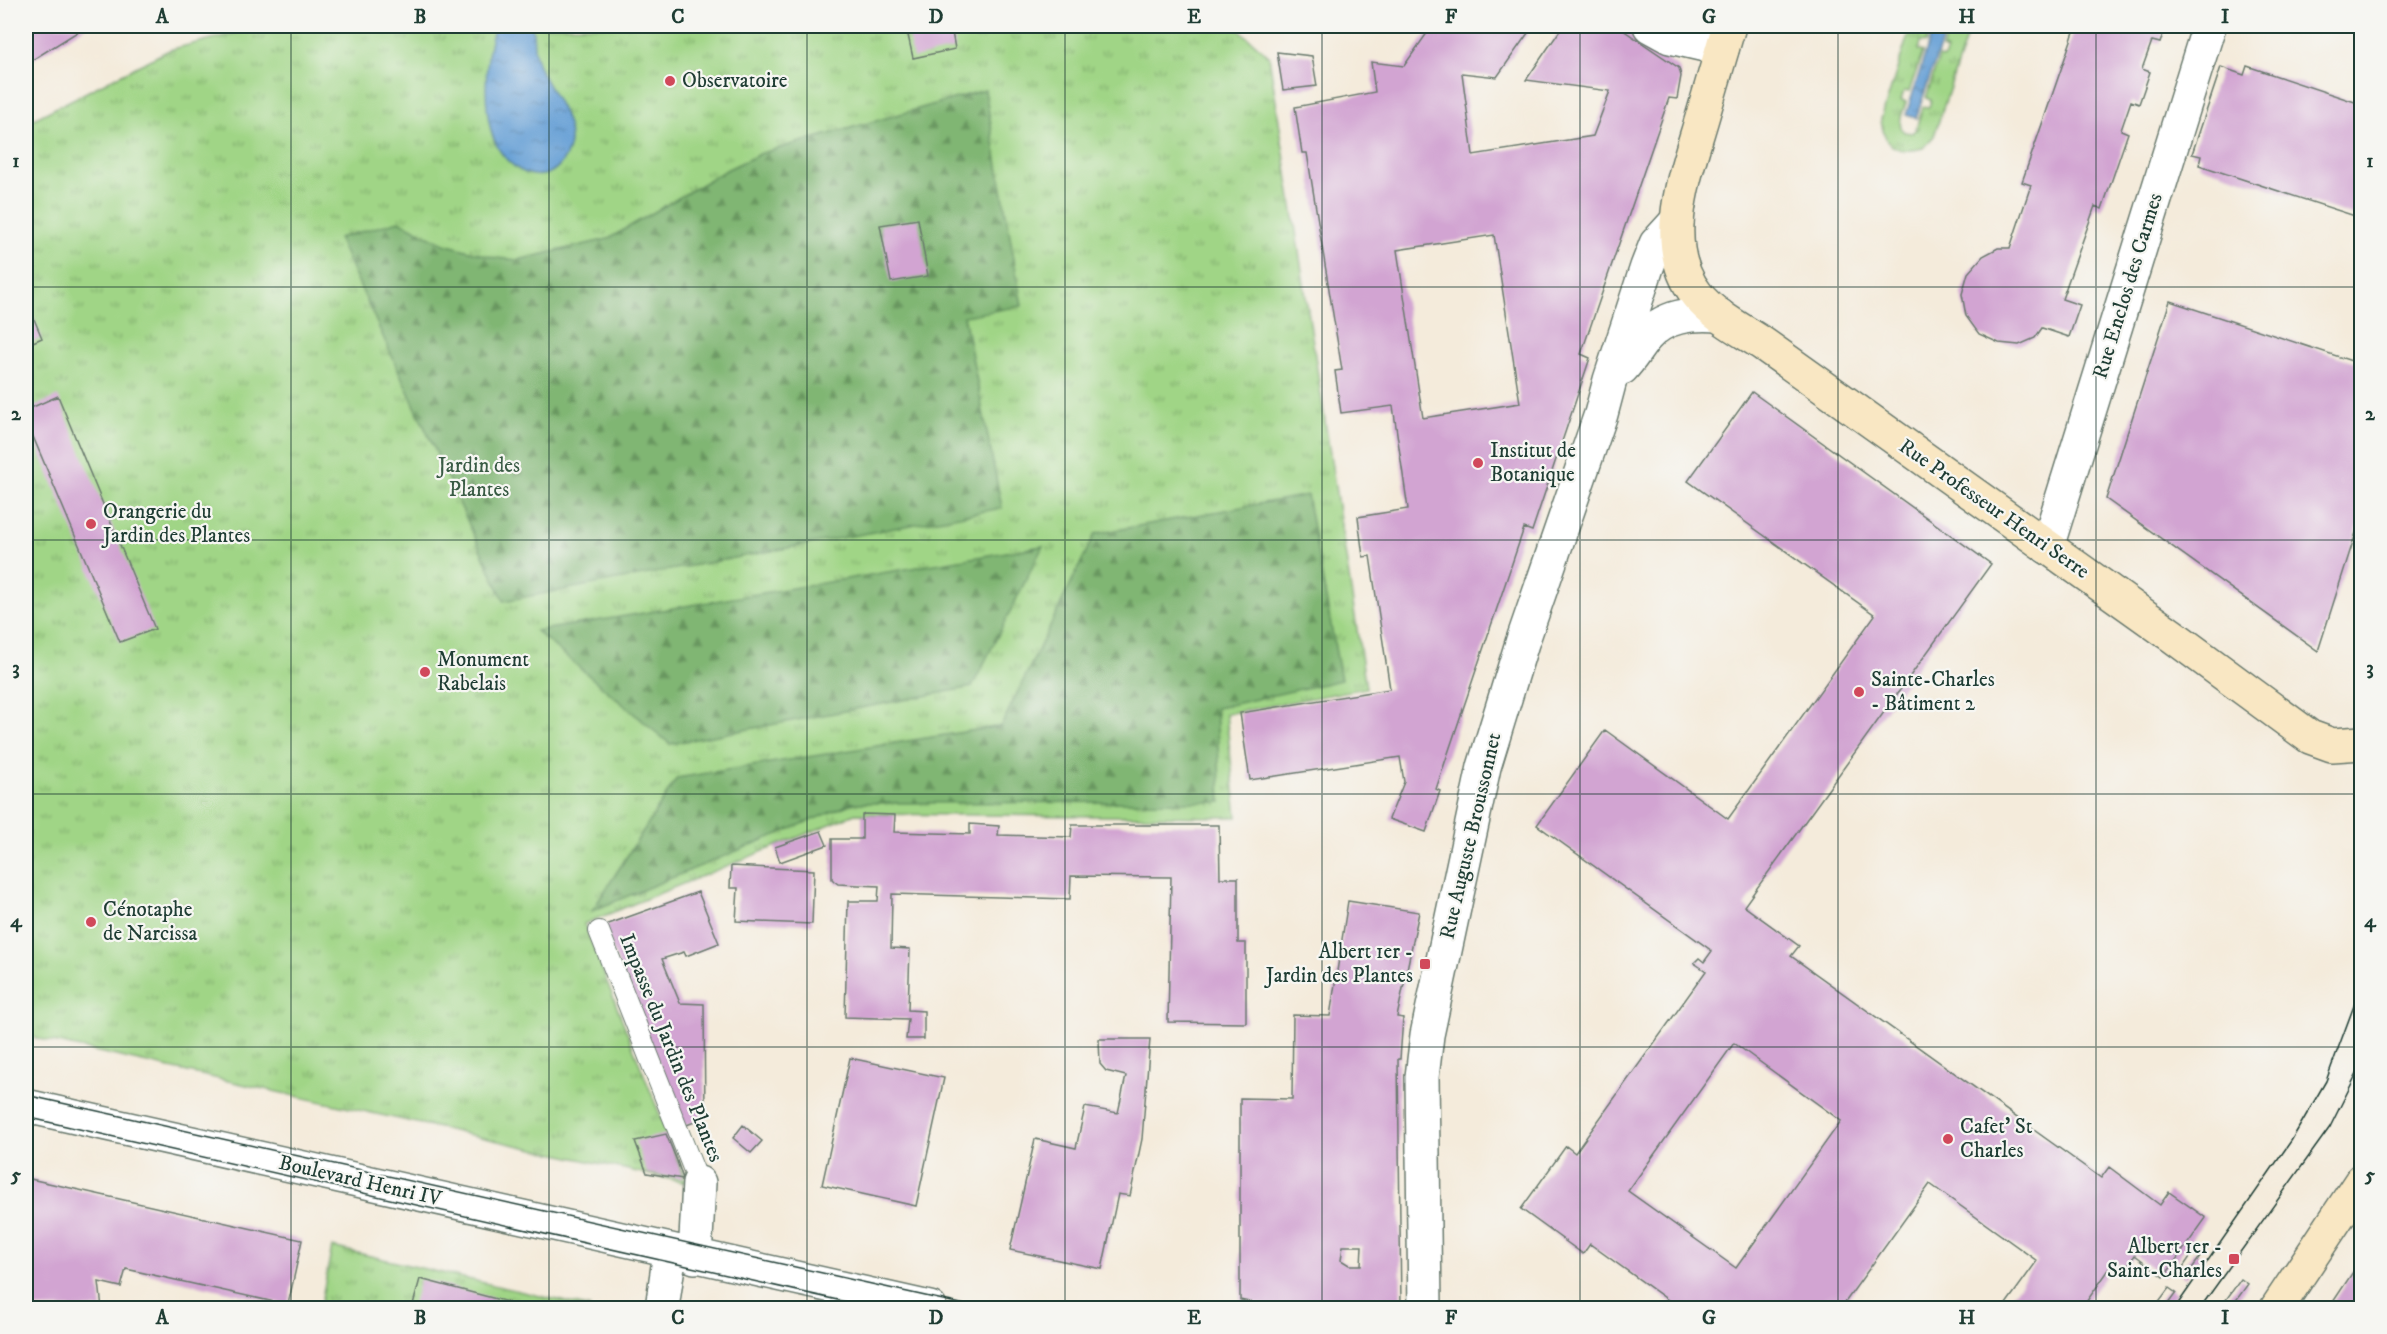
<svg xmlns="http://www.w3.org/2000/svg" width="2387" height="1334" viewBox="0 0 2387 1334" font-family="'IM FELL DW Pica',serif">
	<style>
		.grass { fill: url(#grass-tufts); stroke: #60895d; stroke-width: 1.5 }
		.forest { fill: url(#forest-firs); stroke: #507a54; stroke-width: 1.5 }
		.water { fill: url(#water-ripples); stroke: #446e85; stroke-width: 1.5 }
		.building { fill: #d2a4d2; fill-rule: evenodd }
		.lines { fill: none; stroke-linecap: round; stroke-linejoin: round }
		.lane-casing { stroke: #6a7a6e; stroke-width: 22 }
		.street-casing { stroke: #6a7a6e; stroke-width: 36 }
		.secondary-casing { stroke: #6a7a6e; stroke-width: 36 }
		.lane { stroke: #fff; stroke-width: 20 }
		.street { stroke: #fff; stroke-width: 33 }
		.secondary { stroke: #f9e7c3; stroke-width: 33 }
		.tram { stroke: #1f3d34; stroke-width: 1.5 }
		.grid { fill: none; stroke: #1f3d34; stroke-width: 1.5; stroke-opacity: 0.55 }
		.poi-dot { fill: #d1495b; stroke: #f6f6f2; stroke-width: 2 }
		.labels { text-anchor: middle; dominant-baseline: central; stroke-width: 4.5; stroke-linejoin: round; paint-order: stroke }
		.poi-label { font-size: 21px; fill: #1f3d34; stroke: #f6f6f2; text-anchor: start }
		.street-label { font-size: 21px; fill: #1f3d34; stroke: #f6f6f2 }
		.park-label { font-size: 21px; fill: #395b44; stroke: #f6f6f2 }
		.neatline { fill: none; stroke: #1f3d34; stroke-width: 2 }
		.grid-label { font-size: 20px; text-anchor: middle; font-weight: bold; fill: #1f3d34 }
	</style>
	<defs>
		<pattern id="grass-tufts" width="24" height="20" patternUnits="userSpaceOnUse" patternTransform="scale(1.5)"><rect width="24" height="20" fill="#a0d586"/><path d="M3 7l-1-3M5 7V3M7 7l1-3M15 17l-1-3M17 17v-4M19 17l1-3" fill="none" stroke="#82ae6e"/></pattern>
		<pattern id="forest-firs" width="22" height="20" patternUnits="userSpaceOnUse" patternTransform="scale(1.5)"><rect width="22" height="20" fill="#80b673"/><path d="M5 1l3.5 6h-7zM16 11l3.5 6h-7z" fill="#68955f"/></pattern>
		<pattern id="water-ripples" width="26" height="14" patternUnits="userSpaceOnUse" patternTransform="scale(1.5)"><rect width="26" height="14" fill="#68a0d6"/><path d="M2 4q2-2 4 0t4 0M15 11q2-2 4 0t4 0" fill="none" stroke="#5584ae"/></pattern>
	</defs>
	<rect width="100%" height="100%" fill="#f6f6f2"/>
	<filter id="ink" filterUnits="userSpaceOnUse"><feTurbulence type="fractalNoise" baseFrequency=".0167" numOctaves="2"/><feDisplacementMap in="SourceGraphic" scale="12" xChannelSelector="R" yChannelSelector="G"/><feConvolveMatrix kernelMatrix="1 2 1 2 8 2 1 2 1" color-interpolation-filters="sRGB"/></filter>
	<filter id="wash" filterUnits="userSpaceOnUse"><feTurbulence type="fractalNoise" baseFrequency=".008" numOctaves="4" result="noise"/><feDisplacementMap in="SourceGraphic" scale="24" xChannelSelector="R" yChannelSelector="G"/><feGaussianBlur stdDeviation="1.35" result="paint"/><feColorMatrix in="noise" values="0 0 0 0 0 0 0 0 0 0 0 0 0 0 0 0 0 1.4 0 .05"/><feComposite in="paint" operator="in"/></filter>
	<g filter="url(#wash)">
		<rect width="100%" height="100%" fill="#f4ebdb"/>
		<path class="grass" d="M263 26H1235L1269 56 1366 688 1226 714 1237 817 855 814 584 924 687 1183 26 1036V123L169 50Z
			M1911 26H1931L1926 43 1920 42 1918 50 1923 52 1909 92 1904 91 1901 100 1906 102C1903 113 1896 123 1904 132L1912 133 1916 129 1923 107H1929L1931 100 1926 98 1939 57 1944 58 1947 51 1942 49 1949 26H1970L1934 136 1923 148C1895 155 1884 146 1881 119Z
			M332 1247 591 1308H320Z"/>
		<path class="forest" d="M985 90 1022 306 964 316 1002 508 504 601 338 238 399 221 444 244 496 258 518 260 608 239 728 169 762 153Z
			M1307 495 1341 680 1216 708 1221 802 853 803 592 911 677 778 1001 726 1095 534Z
			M1043 546 972 687 670 744 536 631Z"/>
		<path class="water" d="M495 26H532C534 34 533 44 535 53 541 83 567 104 570 136 571 145 567 155 562 162 545 186 517 174 502 154 480 125 484 58 495 26Z
			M1934 26H1947L1916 118 1906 115Z"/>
		<g id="blocks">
			<path class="building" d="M26 26H87L26 64Z
				M906 26H951L955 49 913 58Z
				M1432 26H1533L1497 77 1462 73 1473 155 1593 136 1610 91 1526 80 1561 29 1556 26H1617L1679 68 1681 76 1677 99 1669 98 1581 354 1590 358 1532 531 1524 528 1436 789 1440 791 1426 832 1389 819 1404 782 1400 757 1250 780 1240 713 1390 689 1370 556 1363 557 1358 517 1408 509 1393 406 1341 413 1335 371 1342 370 1307 153H1302L1295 107 1375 92 1371 62 1404 66ZM1494 235 1520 403 1423 418 1397 250Z
				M2076 26H2166L2160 43 2152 41 2142 69 2150 72 2139 104 2131 101 2121 130 2128 133 2102 209 2095 206 2062 299 2080 305 2069 337 2042 328 2035 338 2019 345 1999 343 1979 334 1966 316 1962 294 1968 273 1983 256 1998 248H2010L2031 185 2022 182Z
				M1277 52 1312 56 1317 86 1283 90Z
				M2247 66 2361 104V218L2199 165 2201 156 2192 154 2221 67 2244 75Z
				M918 219 928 276 891 282 880 225Z
				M26 300 42 338 26 345Z
				M2170 301 2361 364V517L2318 651 2106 499Z
				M1752 392 1991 564 1744 906 1799 946 1791 956 2101 1178 2109 1167 2160 1205 2169 1192 2206 1218 2164 1277 2135 1255 2125 1269 2115 1261 2082 1308H2003L2037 1261 1930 1184 1841 1308H1668L1672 1303 1590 1244 1583 1254 1521 1209 1566 1146 1575 1153 1706 971 1694 963 1699 958 1704 962 1712 951 1537 825 1605 730 1728 819 1875 615 1688 481ZM1734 1043 1841 1121 1736 1268 1628 1191Z
				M58 396 155 629 120 642 26 420V410Z
				M865 814 895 815 894 832 970 834V824L999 826 998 835 1071 837 1072 825H1219L1220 878H1238V943H1246V1023L1168 1022 1171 877 1071 876 1070 899 892 894 891 948 910 949 908 1010 924 1011V1039H906L908 1019 845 1017 848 901H878L879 886 838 884 834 881 832 879V839H862V815Z
				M821 831 827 845 780 862 775 847Z
				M731 866 814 870 812 924 736 921 738 888H730Z
				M698 892 719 943 686 956 684 952 662 959 680 1003 704 1004 705 1118 684 1126 603 926Z
				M1348 901 1419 912 1397 1017 1403 1018 1400 1059H1398L1401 1308H1278L1240 1300V1098L1292 1099 1293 1015 1330 1016ZM1343 1246H1362L1361 1265H1349L1341 1260Z
				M1099 1039H1150L1142 1139 1130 1196 1118 1194 1102 1269 1010 1250 1035 1139 1076 1148 1085 1107 1118 1113 1126 1076 1106 1071 1100 1064Z
				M850 1058 944 1078 916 1206 822 1185Z
				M743 1125 762 1141 751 1153 733 1138Z
				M666 1134 677 1161 683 1179 647 1173 635 1141Z
				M26 1178 302 1240 288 1305 126 1269 121 1287 99 1282 102 1308H26Z
				M2194 1251 2201 1256 2185 1278 2179 1273Z
				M2361 1260V1308H2329Z
				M420 1279 508 1302 506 1308H412Z
				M2241 1279 2248 1284 2232 1306 2225 1301Z
				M2169 1288 2176 1293 2165 1308H2154Z"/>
		</g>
	</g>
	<g filter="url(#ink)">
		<use href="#blocks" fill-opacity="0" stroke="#6a7a6e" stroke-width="1.5"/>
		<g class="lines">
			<defs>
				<path id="lane" d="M599 931 699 1183"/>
				<path id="street" d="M1650 26 1670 37 1722 49
					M1622 368C1631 359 1637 348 1645 338 1664 315 1692 313 1719 315
					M2047 547 2209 26
					M26 1106 930 1308
					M695 1257 699 1183
					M662 1308 670 1252
					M1425 1308 1422 1077 1427 1035 1484 767 1522 643 1601 414 1610 380 1647 267 1656 244 1677 221"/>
				<path id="secondary" d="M1729 26C1720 56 1711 87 1702 118 1686 173 1657 244 1697 295 1714 316 1742 330 1763 344L2174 637 2310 737 2332 745 2362 743
					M2277 1308 2362 1180"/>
			</defs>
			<use href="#lane" class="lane-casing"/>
			<use href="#street" class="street-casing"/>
			<use href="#secondary" class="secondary-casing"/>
			<use href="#lane" class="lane"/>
			<use href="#street" class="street"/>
			<use href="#secondary" class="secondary"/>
			<path class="tram" d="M26 1095 979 1308
				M26 1117 873 1308
				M2175 1308 2291 1141 2326 1081 2355 1003 2362 974
				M2200 1308 2330 1127 2358 1071 2362 1059"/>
		</g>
	</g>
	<path class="grid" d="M291 26V1308M549 26V1308M807 26V1308M1065 26V1308M1322 26V1308M1580 26V1308M1838 26V1308M2096 26V1308M26 287H2362M26 540H2362M26 794H2362M26 1047H2362"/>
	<g class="poi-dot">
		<circle cx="670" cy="81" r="6"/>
		<circle cx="1478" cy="463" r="6"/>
		<circle cx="91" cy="524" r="6"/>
		<circle cx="425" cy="672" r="6"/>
		<circle cx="1859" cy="692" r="6"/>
		<circle cx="91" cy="922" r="6"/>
		<rect x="1419" y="958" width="12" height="12" rx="3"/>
		<circle cx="1948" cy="1139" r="6"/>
		<rect x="2228" y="1253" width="12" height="12" rx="3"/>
	</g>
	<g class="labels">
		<g class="poi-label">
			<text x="682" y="81">Observatoire</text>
			<text x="1490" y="451">Institut de<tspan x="1490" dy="24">Botanique</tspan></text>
			<text x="103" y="512">Orangerie du<tspan x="103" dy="24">Jardin des Plantes</tspan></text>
			<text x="437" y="660">Monument<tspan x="437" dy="24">Rabelais</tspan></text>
			<text x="1871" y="680">Sainte-Charles<tspan x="1871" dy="24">- Bâtiment 2</tspan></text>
			<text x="103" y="910">Cénotaphe<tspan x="103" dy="24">de Narcissa</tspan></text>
			<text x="1413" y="952" text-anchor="end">Albert 1er -<tspan x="1413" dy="24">Jardin des Plantes</tspan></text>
			<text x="1960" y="1127">Cafet' St<tspan x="1960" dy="24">Charles</tspan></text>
			<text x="2222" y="1247" text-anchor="end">Albert 1er -<tspan x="2222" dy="24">Saint-Charles</tspan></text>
		</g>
		<g class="street-label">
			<text transform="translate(2128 286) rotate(-73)">Rue Enclos des Carmes</text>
			<text transform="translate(1994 509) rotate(35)">Rue Professeur Henri Serre</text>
			<text transform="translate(1471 836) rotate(-77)">Rue Auguste Broussonnet</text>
			<text transform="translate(671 1048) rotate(68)">Impasse du Jardin des Plantes</text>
			<text transform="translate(360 1181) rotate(13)">Boulevard Henri IV</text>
		</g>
		<g class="park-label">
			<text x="479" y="466">Jardin des<tspan x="479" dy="24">Plantes</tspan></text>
		</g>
	</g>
	<rect width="2387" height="1334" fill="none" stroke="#f6f6f2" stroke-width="66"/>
	<rect x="33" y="33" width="2321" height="1268" class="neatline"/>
	<g class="grid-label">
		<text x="162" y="23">A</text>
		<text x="420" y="23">B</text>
		<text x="678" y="23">C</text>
		<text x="936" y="23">D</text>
		<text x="1194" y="23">E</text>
		<text x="1451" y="23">F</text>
		<text x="1709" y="23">G</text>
		<text x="1967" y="23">H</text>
		<text x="2225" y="23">I</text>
		<text x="16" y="167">1</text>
		<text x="2370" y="167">1</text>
		<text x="16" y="420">2</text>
		<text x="2370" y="420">2</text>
		<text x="16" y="674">3</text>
		<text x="2370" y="674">3</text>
		<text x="16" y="927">4</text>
		<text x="2370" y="927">4</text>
		<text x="16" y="1181">5</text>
		<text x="2370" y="1181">5</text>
		<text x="162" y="1324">A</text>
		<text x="420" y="1324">B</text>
		<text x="678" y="1324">C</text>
		<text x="936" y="1324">D</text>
		<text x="1194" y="1324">E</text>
		<text x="1451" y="1324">F</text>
		<text x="1709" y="1324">G</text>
		<text x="1967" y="1324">H</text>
		<text x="2225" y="1324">I</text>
	</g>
</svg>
